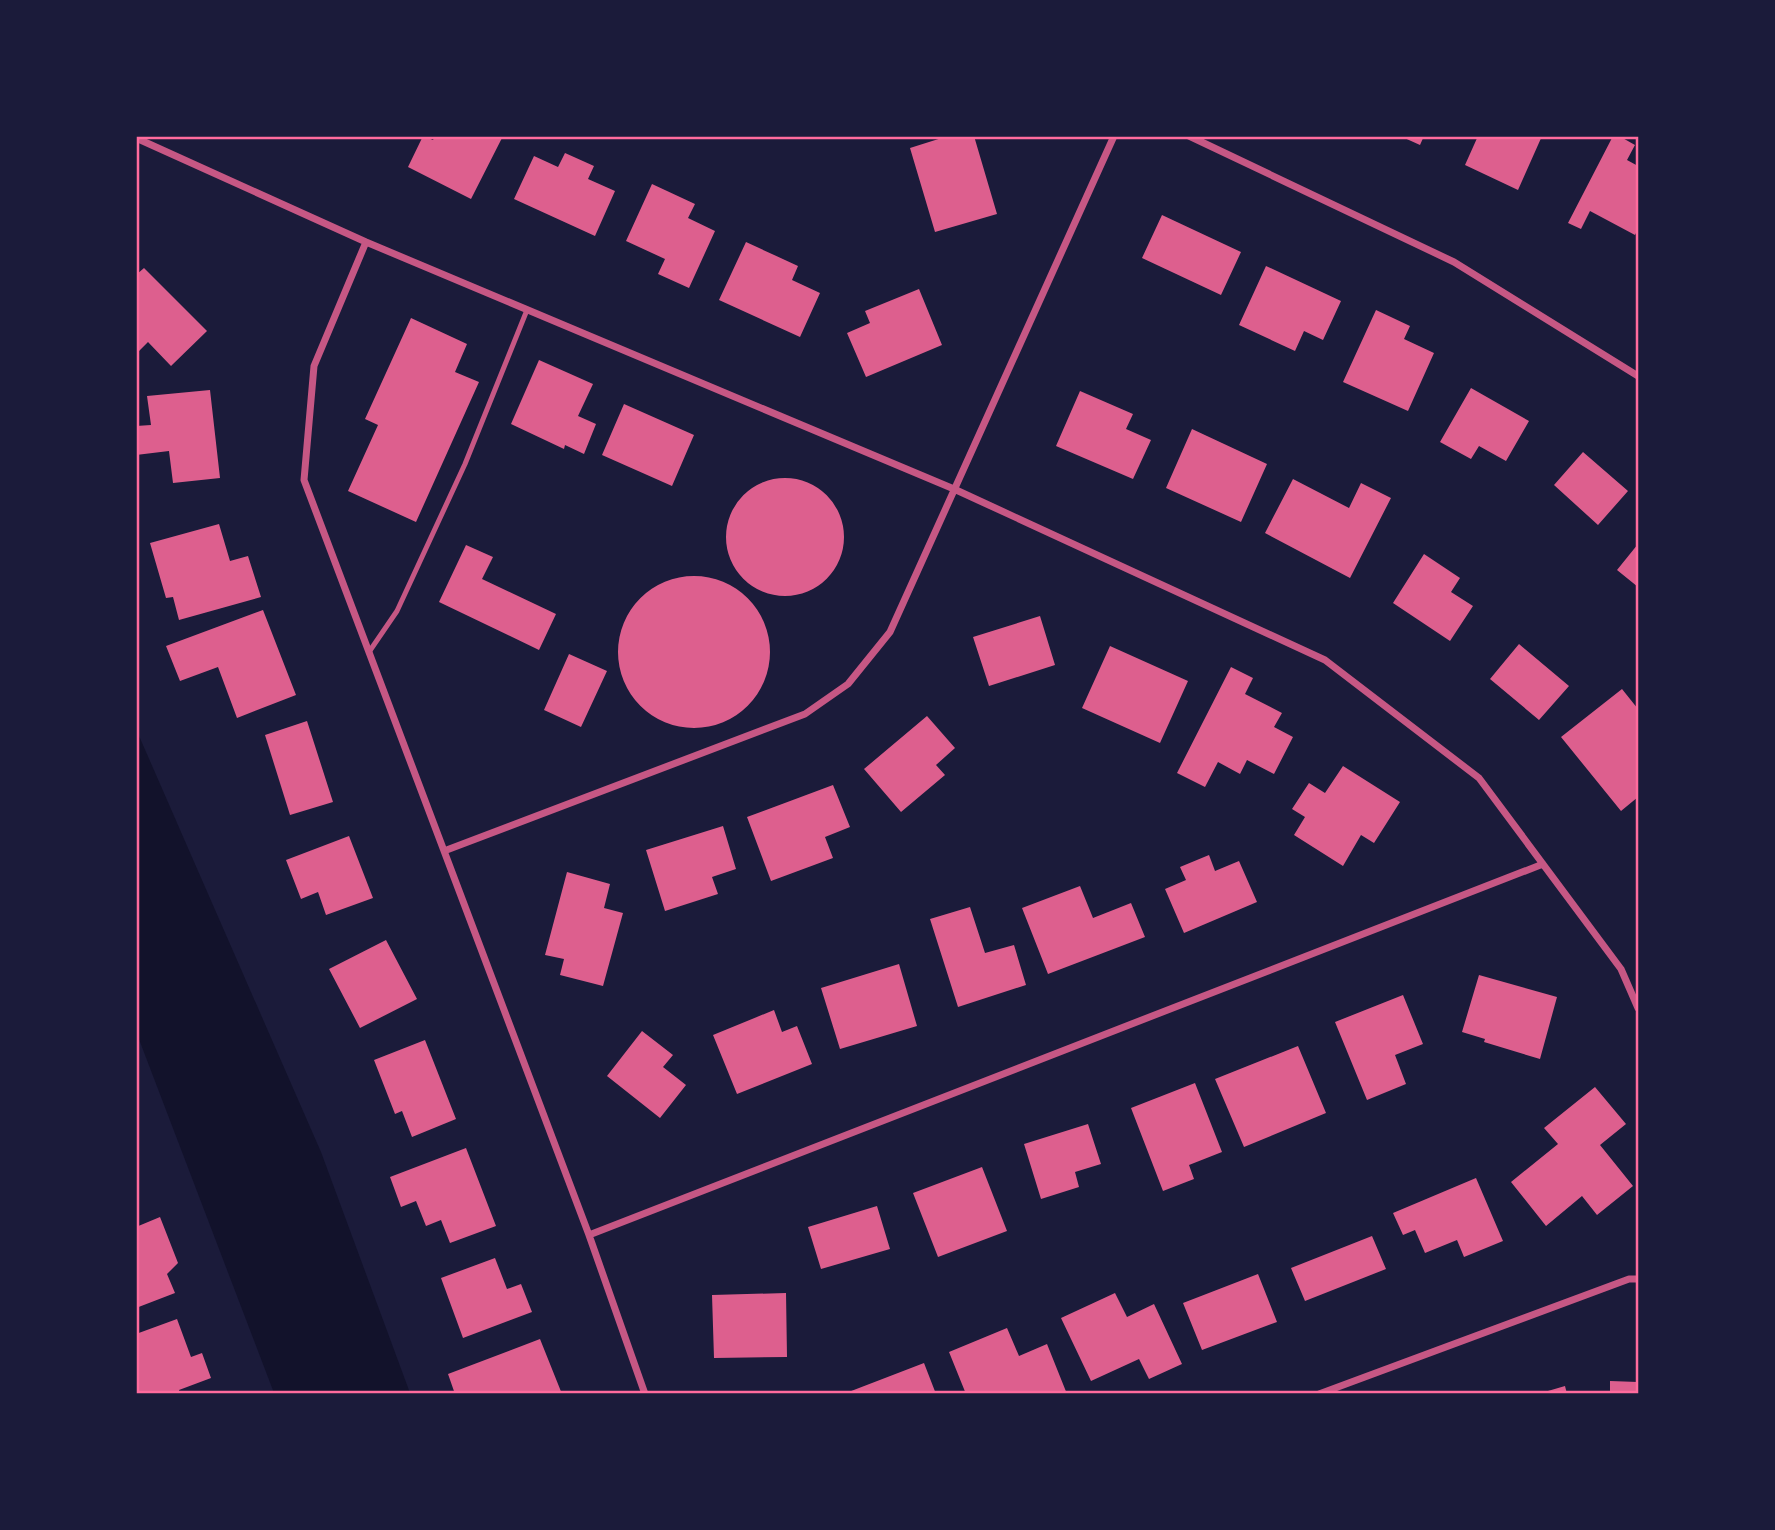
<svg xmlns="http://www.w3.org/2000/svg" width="1775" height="1530" viewBox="0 0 1775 1530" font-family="'Fira Sans',sans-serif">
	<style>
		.water { fill: #12122b }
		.building { fill: #dd5f8e }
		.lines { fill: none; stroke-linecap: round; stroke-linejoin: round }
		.service { stroke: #c65784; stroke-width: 5 }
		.minor { stroke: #c65784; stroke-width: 7 }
		.neatline { fill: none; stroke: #ff6b9d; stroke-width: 2.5 }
	</style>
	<rect width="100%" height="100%" fill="#1b1b3a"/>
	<path class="water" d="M136 729 321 1152 410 1393H274L137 1034Z"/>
	<path class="building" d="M423 136 433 140 435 136H503L471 199 408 167Z
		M948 136H974L997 214 935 232 910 148Z
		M1400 136H1424L1420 145Z
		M1478 136H1542L1518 190 1465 165Z
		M1613 136H1619L1635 145 1627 160 1638 166V229L1635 235 1590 211 1581 229 1568 223Z
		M565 153 594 166 588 179 615 191 595 236 514 199 534 156 558 167Z
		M652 184 695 204 688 218 715 231 689 288 658 274 665 259 626 241Z
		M1162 215 1241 252 1221 295 1142 258Z
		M746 242 798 266 792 280 820 293 800 337 719 300Z
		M1266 266 1341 301 1323 340 1304 331 1295 351 1239 325Z
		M144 268 207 331 171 366 148 342 136 354V275Z
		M919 289 942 345 866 377 847 333 870 323 865 311Z
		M1376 310 1410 326 1404 339 1434 353 1408 411 1343 382Z
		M411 318 467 344 455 372 479 382 416 522 348 491 378 425 365 419Z
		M539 360 593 384 578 416 596 424 584 454 565 445 564 449 511 424Z
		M1471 388 1529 421 1506 461 1479 446 1471 459 1440 442Z
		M210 390 220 478 173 483 169 451 136 455V426L151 425 147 396Z
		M1080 391 1133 414 1126 429 1151 440 1133 479 1056 446Z
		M624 404 694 435 672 486 602 455Z
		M1192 429 1267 464 1241 522 1166 488Z
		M1583 452 1628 491 1598 525 1554 485Z
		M726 537a59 59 0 1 1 118 0a59 59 0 1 1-118 0Z
		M1293 479 1349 508 1361 483 1391 498 1350 578 1265 533Z
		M219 524 230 561 248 556 261 597 179 620 173 597 166 598 150 543Z
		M1638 544V587L1617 570Z
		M466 545 493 557 482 579 556 614 539 650 439 602Z
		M1424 554 1460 578 1451 592 1473 606 1450 641 1393 603Z
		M618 652a76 76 0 1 1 152 0a76 76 0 1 1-152 0Z
		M263 610 296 695 237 718 218 667 180 681 166 646Z
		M1040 616 1055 665 989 686 973 637Z
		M1519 644 1569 686 1539 720 1490 679Z
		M1110 646 1188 681 1160 743 1082 708Z
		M569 654 607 671 581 727 544 710Z
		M1231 667 1253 678 1245 694 1282 713 1274 727 1293 737 1274 774 1247 760 1240 774 1218 762 1205 787 1177 773Z
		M1622 689 1638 709V797L1621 811 1561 737Z
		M927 716 955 748 936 765 945 775 901 812 864 769Z
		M307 721 333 802 290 815 265 735Z
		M1343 766 1400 802 1374 843 1361 835 1343 866 1294 835 1305 817 1292 809 1309 783 1325 793Z
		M833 785 850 827 825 837 833 858 771 881 747 817Z
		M723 826 736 869 712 877 718 894 665 911 646 850Z
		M349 836 373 898 326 915 318 892 301 899 286 860Z
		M1209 855 1215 871 1239 861 1257 902 1184 933 1165 889 1186 880 1180 867Z
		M567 872 610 884 604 908 623 913 603 986 560 975 564 959 545 955Z
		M1080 886 1093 918 1131 903 1145 937 1048 974 1022 908Z
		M970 907 985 953 1014 945 1026 985 958 1007 930 919Z
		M386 940 417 999 360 1028 329 969Z
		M899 964 917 1026 840 1049 821 988Z
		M1479 975 1557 997 1540 1059 1484 1042 1485 1039 1462 1032Z
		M1403 995 1423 1044 1395 1055 1406 1084 1367 1100 1335 1022Z
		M774 1010 782 1032 797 1026 812 1064 737 1094 713 1035Z
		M642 1031 673 1055 663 1067 686 1085 660 1118 607 1076Z
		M425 1040 456 1119 412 1137 402 1111 395 1114 374 1060Z
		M1298 1046 1326 1113 1244 1147 1215 1079Z
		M1195 1083 1222 1152 1189 1165 1194 1179 1163 1191 1131 1108Z
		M1595 1087 1626 1124 1600 1145 1633 1186 1597 1215 1582 1196 1546 1226 1511 1182 1558 1144 1544 1128Z
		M1088 1124 1101 1164 1075 1172 1079 1187 1041 1199 1024 1144Z
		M466 1148 496 1226 450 1243 441 1220 426 1226 416 1201 401 1207 390 1177Z
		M982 1167 1007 1231 938 1257 913 1193Z
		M1476 1178 1503 1241 1464 1257 1457 1240 1425 1253 1415 1230 1403 1235 1393 1213Z
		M877 1206 890 1249 821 1269 808 1227Z
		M160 1217 178 1263 167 1274 175 1293 136 1308V1227Z
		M1372 1236 1386 1269 1305 1301 1291 1268Z
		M495 1258 507 1289 521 1284 532 1312 463 1338 441 1278Z
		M1258 1274 1277 1322 1202 1350 1183 1303Z
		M786 1293 787 1357 714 1358 712 1295Z
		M1115 1293 1127 1317 1154 1304 1182 1364 1149 1379 1139 1359 1091 1381 1061 1318Z
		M177 1319 191 1357 202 1353 211 1378 179 1390 180 1394H136V1334Z
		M1007 1328 1019 1356 1047 1344 1067 1394H966L949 1352Z
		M540 1339 562 1394H455L448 1374Z
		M924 1363 936 1394H846V1393Z
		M1610 1381 1638 1382V1394H1610Z
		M1565 1386 1567 1394H1542L1541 1393Z"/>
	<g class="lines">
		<path class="service" d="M369 652 397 611 465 464 527 310"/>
		<path class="minor" d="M1189 136 1454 262 1638 376
			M136 138 366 242 954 489 1325 660 1479 778 1621 969 1638 1008
			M366 242 314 366 304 480 589 1235 645 1394
			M444 851 805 714 848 684 890 632 1114 136
			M589 1235 1543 864
			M1319 1394 1629 1279H1638"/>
	</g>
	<rect width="1775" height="1530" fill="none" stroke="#1b1b3a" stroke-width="276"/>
	<rect x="138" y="138" width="1499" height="1254" class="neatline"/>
</svg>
